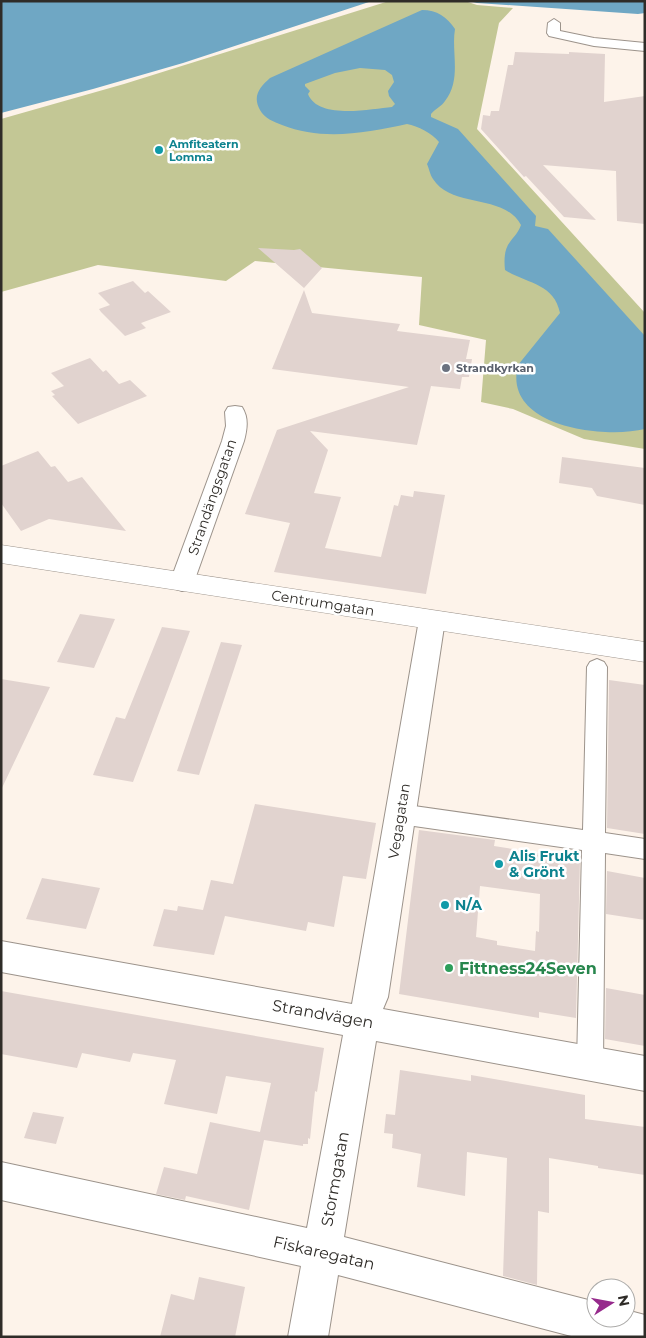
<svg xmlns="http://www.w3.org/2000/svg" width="646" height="1338" viewBox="0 0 646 1338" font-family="Montserrat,sans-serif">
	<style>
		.green { fill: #c3c795 }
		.water { fill: #6fa7c4; fill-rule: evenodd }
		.building { fill: #e1d3cf; fill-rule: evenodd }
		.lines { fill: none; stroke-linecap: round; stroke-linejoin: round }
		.pedestrian-casing { stroke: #9c938b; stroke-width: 2 }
		.minor-casing { stroke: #9c938b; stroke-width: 2 }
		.tertiary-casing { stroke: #9c938b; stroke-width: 1 }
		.pedestrian { fill: #fff; fill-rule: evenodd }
		.minor { fill: #fff; fill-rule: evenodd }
		.tertiary { fill: #fff; fill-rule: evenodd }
		.culture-dot { fill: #0f9aa8; stroke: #fff; stroke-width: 2 }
		.worship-dot { fill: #6b7280; stroke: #fff; stroke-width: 2 }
		.leisure-dot { fill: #2e9e5b; stroke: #fff; stroke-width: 2 }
		.labels { text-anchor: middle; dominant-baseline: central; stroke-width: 5; stroke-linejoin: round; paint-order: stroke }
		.far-culture-label { font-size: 11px; font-weight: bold; fill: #0d838f; stroke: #fff; text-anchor: start }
		.far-worship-label { font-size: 11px; font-weight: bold; fill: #5b616d; stroke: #fff; text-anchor: start }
		.street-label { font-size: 14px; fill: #2f2c28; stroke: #fff }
		.culture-label { font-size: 14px; font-weight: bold; fill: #0d838f; stroke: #fff; text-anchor: start }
		.near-leisure-label { font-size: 16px; font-weight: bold; fill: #27864d; stroke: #fff; text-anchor: start }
		.near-street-label { font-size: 16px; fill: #2f2c28; stroke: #fff }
	</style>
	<rect width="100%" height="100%" fill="#fdf3ea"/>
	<path class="green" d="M389 1H465L477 5 513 8 499 23 477 129 645 313V449L584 439 513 409 481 402 486 340 419 325 422 277 255 261 226 281 98 265 1 292V119L124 84Z"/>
	<path class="water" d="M1 1H372L183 63 93 89 1 113Z
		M469 1H645V13L638 14 477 3Z
		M422 10C437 10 447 17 455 29 451 52 462 79 445 101 442 106 435 109 431 114V117L458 129 536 216 535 226 548 229 645 336V429C603 439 502 427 518 365L560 313C554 283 527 284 505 270 504 261 504 249 510 242 515 235 518 233 521 225 504 193 452 209 433 179 430 175 429 168 427 164L439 142C432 133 418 126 407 124 366 133 322 141 282 125 274 122 264 118 260 110 252 96 260 87 270 78ZM360 68 385 70 392 75 394 82 388 91 389 96 395 104 392 107C371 109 318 120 308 94L310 91 305 86V84L335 73Z"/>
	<path class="building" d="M515 52 569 54V52L605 54 604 102 645 96V224L617 221 616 171 543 165 596 220 564 217 526 176 524 177 481 129 483 115 490 116 491 111H499L508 65H513Z
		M258 248 294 250 300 249 322 268 304 288Z
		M133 281 145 293 148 291 171 312 141 323 146 328 125 336 101 312 99 309 110 305 98 293Z
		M304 290 312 313 400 324 397 331 470 340 466 359H472L469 377H462L460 389 431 386 417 445 310 431 328 450 314 493 341 497 325 548 381 557 394 505 398 506 401 495 413 497 414 491 445 495 426 594 274 572 290 523 245 514 277 430 409 387 272 369Z
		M90 358 103 372 106 370 119 384 130 380 147 396 78 424 52 396 55 395 51 391 64 386 51 373Z
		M38 451 51 467 55 466 68 482 82 477 126 531 49 519 21 531 1 503V466Z
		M562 457 645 468V505L597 496 592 488 559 483Z
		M80 614 115 619 94 668 57 662Z
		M162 627 190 631 133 782 93 775 116 717 125 719Z
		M221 642 242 645 199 775 177 771Z
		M1 679 50 687 1 790Z
		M609 680 645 685V834L607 828Z
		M255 804 376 823 366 879 343 876 334 927 308 922 306 931 225 916 214 955 153 946 164 909 177 911 178 906 203 910 211 880 233 884Z
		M419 830 495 840 494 846 580 860 576 1018 539 1012V1018L399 994ZM480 886 540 894 539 932 536 931 535 951 497 945V941L476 937Z
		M607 871 645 878V920L606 914Z
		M42 878 100 888 86 929 26 919Z
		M606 988 645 995V1046L605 1039Z
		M1 991 324 1048 317 1092 315 1091 310 1139 308 1138V1144H303V1146L264 1140 249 1210 186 1196 185 1200 156 1194 164 1167 197 1174 210 1122 260 1132 271 1083 226 1076 217 1114 164 1104 176 1060 133 1053 130 1062 82 1053 77 1068 1 1054Z
		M400 1070 471 1081V1075L585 1095V1119L645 1127V1175L598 1168V1166L549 1158V1213L538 1211 537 1285 503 1276 507 1158 467 1152 465 1196 417 1187 421 1154 392 1148 393 1134 384 1133 386 1114 395 1115Z
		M33 1112 64 1117 56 1144 24 1138Z
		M199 1277 245 1287 235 1337H160L171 1294 194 1300Z"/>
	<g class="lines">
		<defs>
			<path id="pedestrian" d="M597 659 604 662 607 667 605 833 645 839V859L605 853 603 1063 599 1072 590 1076 581 1072 577 1063 582 850 400 824 392 821 389 814 392 807 400 804 583 830 587 667 590 662Z"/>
			<path id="minor" d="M554 19 560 23V31L594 38 645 43V51L594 46 549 36 547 33 548 23Z
				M235 406 242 407C249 418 247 429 244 441L194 582 191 588 182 591 173 588 170 582 222 441 226 426 225 412 228 407Z
				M432 611 441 613 445 620 388 997 383 1009 645 1056V1091L376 1041 344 1237 596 1302V1318H626V1310L645 1315V1337H575L338 1275 328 1337H288L301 1266 1 1200V1162L307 1228 343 1035 1 972V941L352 1004 419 620 423 613Z"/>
			<path id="tertiary" d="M1 545 645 642V662L1 563Z"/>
		</defs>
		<use href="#pedestrian" class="pedestrian-casing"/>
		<use href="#minor" class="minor-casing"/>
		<use href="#tertiary" class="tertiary-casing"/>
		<use href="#pedestrian" class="pedestrian"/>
		<use href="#minor" class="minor"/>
		<use href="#tertiary" class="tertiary"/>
	</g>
	<g class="culture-dot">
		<circle cx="159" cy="150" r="5"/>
		<circle cx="499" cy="864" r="5"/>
		<circle cx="445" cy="905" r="5"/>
	</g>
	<circle class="worship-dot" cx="446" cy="368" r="5"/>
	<circle class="leisure-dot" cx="449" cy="968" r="5"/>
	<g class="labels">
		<g class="far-culture-label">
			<text x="169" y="144">Amfiteatern<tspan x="169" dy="13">Lomma</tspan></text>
		</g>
		<g class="far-worship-label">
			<text x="456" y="368">Strandkyrkan</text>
		</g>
		<g class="street-label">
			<text transform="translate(212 497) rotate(-71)">Strandängsgatan</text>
			<text transform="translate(323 603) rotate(9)">Centrumgatan</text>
			<text transform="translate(399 821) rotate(-81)">Vegagatan</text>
		</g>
		<g class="culture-label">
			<text x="509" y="856">Alis Frukt<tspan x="509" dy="16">&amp; Grönt</tspan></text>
			<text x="455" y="905">N/A</text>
		</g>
		<g class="near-leisure-label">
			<text x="459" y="968">Fittness24Seven</text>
		</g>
		<g class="near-street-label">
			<text transform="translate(323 1014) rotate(10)">Strandvägen</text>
			<text transform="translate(335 1179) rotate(-80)">Stormgatan</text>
			<text transform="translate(324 1253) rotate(13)">Fiskaregatan</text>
		</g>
	</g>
	<rect width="646" height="1338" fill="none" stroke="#2f2c28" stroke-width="5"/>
	<g transform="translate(611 1303) rotate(79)"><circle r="24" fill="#ffffff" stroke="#acaba9"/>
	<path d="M0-4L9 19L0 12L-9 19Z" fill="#962a8c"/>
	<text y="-8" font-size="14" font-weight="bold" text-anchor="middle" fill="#2f2c28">N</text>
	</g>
</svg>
